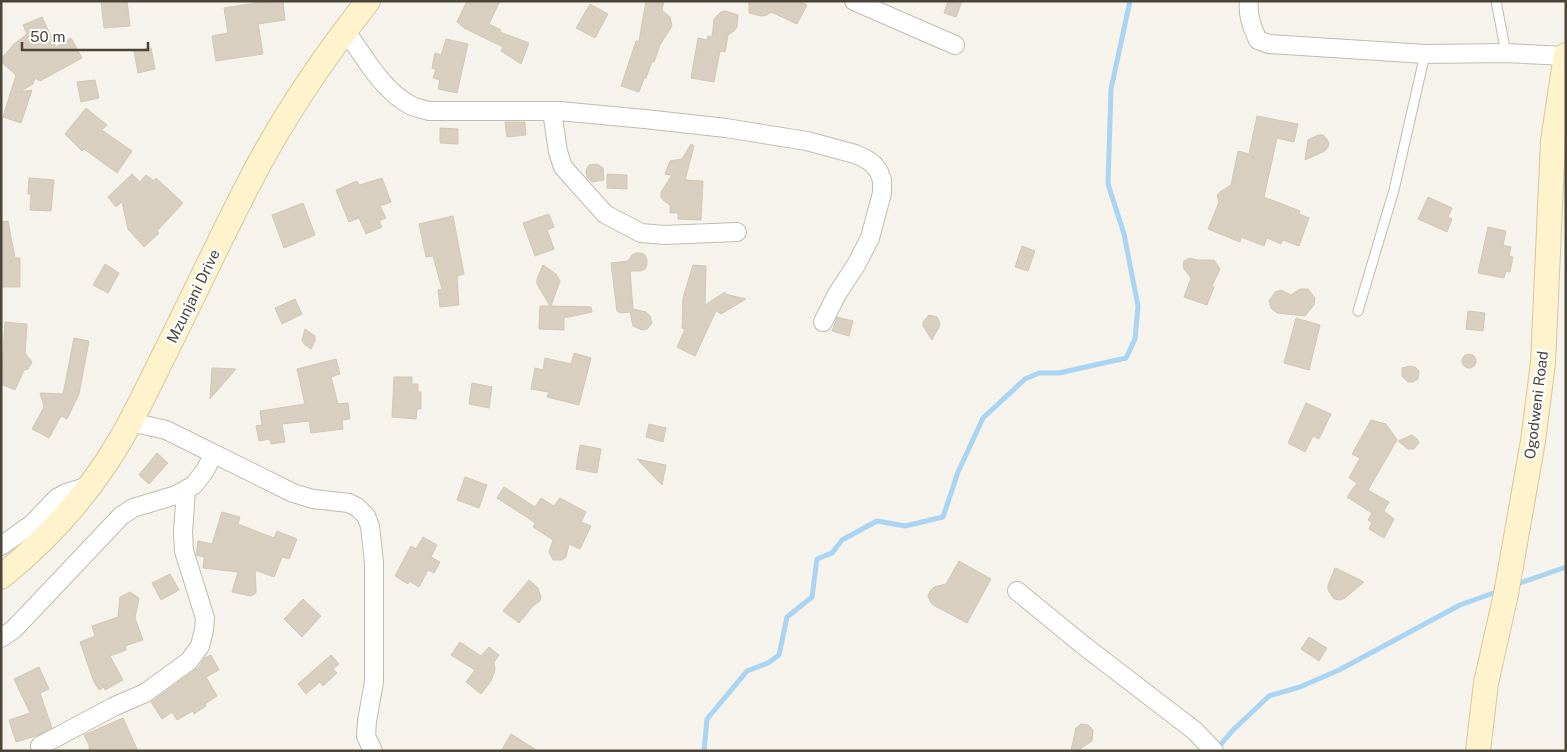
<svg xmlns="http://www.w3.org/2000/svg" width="1567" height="752" viewBox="0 0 1567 752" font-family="'Public Sans',sans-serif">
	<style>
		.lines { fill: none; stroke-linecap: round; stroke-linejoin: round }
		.stream { stroke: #a9d4f2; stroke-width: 5 }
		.building { fill: #d8cfc1; stroke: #d3c7b4 }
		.lane-casing { stroke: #c2bbae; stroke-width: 11 }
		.street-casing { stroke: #c2bbae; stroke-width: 20 }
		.secondary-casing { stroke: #d6c79b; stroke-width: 26 }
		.lane { stroke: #fff; stroke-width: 9 }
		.street { stroke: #fff; stroke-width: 18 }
		.secondary { stroke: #fff3cd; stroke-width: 24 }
		.labels { text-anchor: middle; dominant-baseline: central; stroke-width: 5; stroke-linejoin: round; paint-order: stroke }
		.street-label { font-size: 15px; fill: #4b4439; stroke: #fff }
	</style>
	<rect width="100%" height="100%" fill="#f6f3ec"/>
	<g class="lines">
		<path class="stream" d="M1514 585 1566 567
			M1217 749 1232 731 1269 696 1300 687 1339 670 1460 605 1499 591
			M704 751 707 719 747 671 768 663 779 655 787 617 812 597 817 559 832 553 842 540 877 521 905 526 943 517 958 472 983 418 1025 379 1039 373H1059L1126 358 1135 339 1138 306 1124 234 1108 184 1111 89 1130 1"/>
	</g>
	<path class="building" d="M101 1H127L130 26 104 28Z
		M269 1H283L285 20 258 24 263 54 216 61 212 36 228 33 224 8Z
		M467 1H500L489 24 501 30 500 32 529 43 521 64 501 51 503 47 464 28 457 22Z
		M646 1H664L662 10 670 17 672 26 660 45 654 62 652 61 646 78H644L639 92 621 86 636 41H639Z
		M749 1H799L807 5 797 24 771 12 767 15 761 16 749 13Z
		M948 1H962L956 17 944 13Z
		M590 4 608 14 595 38 576 28Z
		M726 11 738 15 737 27 734 31 728 35 725 52 720 51 714 82 691 78 698 38 707 40 708 36 712 37 714 19 721 12Z
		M42 17 56 47 71 38 82 58 40 81 35 78 33 84 20 92 32 90 21 123 3 117 16 75 1 62V59L14 44 27 34 23 25Z
		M446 39 468 44 457 93 438 89 440 80 433 78 436 69 432 68 435 53 441 55Z
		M151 48 155 69 138 73 134 51Z
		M95 80 99 98 81 102 77 82Z
		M86 108 107 125 102 130 132 151 117 173 84 149 82 151 65 134Z
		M1257 116 1298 124 1294 142 1277 138 1264 197 1300 211 1299 214 1309 218 1299 246 1283 240 1281 244 1267 238 1264 246 1241 237 1240 242 1208 229 1219 202 1217 195 1220 192 1231 185 1238 151 1249 154Z
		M505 122H525L526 135 507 137Z
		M440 128 458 129V144L440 143Z
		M1318 135H1323L1326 138 1329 143 1328 147 1325 151 1305 160 1308 140Z
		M691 144 694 146 685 180 703 181 701 220 678 219V213H670V205L663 200 661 197V192L672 175 665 174 670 161 682 159Z
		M597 164 603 168 604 180 592 182 587 177 586 170 589 165Z
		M132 174 140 182 146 175 154 181 156 178 183 203 157 231 159 233 144 247 128 229 122 202 116 207 108 197Z
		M607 174 627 175V189L607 188Z
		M29 178 54 180 51 211 30 210 31 194H28Z
		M382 178 391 202 380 206 386 218 379 221 382 227 366 234 359 218 349 222 336 190 357 181 359 185Z
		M1428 197 1452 208 1448 217 1452 219 1447 232 1418 219Z
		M303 203 315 235 284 248 272 215Z
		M549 214 554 227 547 230 554 249 535 256 523 223Z
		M453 216 464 274 457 276 459 305 440 307 438 290 442 289 433 256 426 257 419 224Z
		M8 221 15 258H20V287H1V222Z
		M1488 227 1506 231 1503 245 1511 247 1509 256 1513 257 1510 272 1506 271 1504 278 1478 273Z
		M1022 246 1035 251 1028 271 1015 267Z
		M636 253H641L645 255 647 260V265L645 269 641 271H630L633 309 646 312 650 316 652 323 647 329 642 330 633 326 630 312 621 313 617 311 611 263 628 261 632 255Z
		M1190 258 1197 260H1214L1220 269 1212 286 1214 287 1207 305 1184 297 1191 278 1184 269 1183 265 1184 261Z
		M105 264 119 273 108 293 93 285Z
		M543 265 556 274 560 281 551 306 591 307 592 312 564 318V330L539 329 540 306H550L537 284V279Z
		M693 265 706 266 705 305 725 292V294L746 299 721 314 716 311 695 356 677 347 685 329 682 328 683 298Z
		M1300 289H1308L1315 298 1314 305 1305 316 1277 313 1271 308 1269 301 1275 292 1281 290 1291 295Z
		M295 299 302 314 282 324 275 308Z
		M1468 311 1485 313 1483 331 1466 329Z
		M929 315 937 317 939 321 940 325 932 340 923 326V322Z
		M837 317 853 321 849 336 832 331Z
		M1296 318 1320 325 1309 370 1284 363Z
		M5 322 27 324 25 353 32 362 28 369 24 370 15 390 1 384Z
		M305 329 315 336V341L311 349 304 344 302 340Z
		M74 338 89 341 79 394 67 419 61 416 49 438 32 429 44 407 40 393 63 394Z
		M574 353 591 358 579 405 547 397 549 392 531 389 535 368 543 370 545 358 571 364Z
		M1462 361a7 7 0 1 1 14 0a7 7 0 1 1-14 0Z
		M336 359 340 374 331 377 338 404 348 403 350 419 342 420 343 429 311 433 309 421 282 424 285 442 271 444 270 439 259 441 256 426 262 425 260 411 305 404 297 369Z
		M1410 366 1415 367 1419 371 1418 379 1413 382H1408L1402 376V368Z
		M212 368 236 369 210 399Z
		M394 377H412V384H418V392H421V409H417L416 419 392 417Z
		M472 383 492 387 489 408 469 404Z
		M1306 403 1331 414 1319 439 1313 436 1305 452 1288 443Z
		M1371 420 1386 424 1397 440 1368 490 1389 502 1384 511 1394 519 1384 538 1369 529 1372 523 1368 520 1372 513 1347 497 1357 483 1349 478 1360 458 1352 454Z
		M649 424 666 428 663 442 646 437Z
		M1412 435 1417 439 1419 443 1414 449H1408L1398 441Z
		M580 445 601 449 597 473 576 469Z
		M157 453 168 463 149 484 139 475Z
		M637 459 666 465 662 485Z
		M465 477 487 485 479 508 457 500Z
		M504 487 535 507 541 498 554 506 560 498 586 512 581 522 591 526 580 549 569 544 566 557 562 560H553L549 552 553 540 533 527 535 523 528 518 497 498Z
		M222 512 240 517 238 524 274 538 277 531 297 539 289 559 282 557 274 577 255 570 256 589V593L251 596 232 592 238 572 203 568 204 557 196 555 198 541 212 544Z
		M423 537 437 545 431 557 440 562 434 573 428 570 419 587 409 581 408 584 395 576 411 546 416 549Z
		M959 561 991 579 967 623 933 605 930 601 928 596 930 591 934 587 946 584Z
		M1335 568 1346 573 1364 582 1345 598 1340 600 1334 599 1328 590V585Z
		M170 574 179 590 161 600 152 583Z
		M529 580 538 588 541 597 540 601 533 606 519 623 503 611Z
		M130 592 139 598 135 618 143 640 125 646 126 650 110 656 123 680 105 690 104 687 99 690 94 682 80 642 95 636 92 626 118 617 120 597Z
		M303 599 321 616 302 637 284 619Z
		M1309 637 1327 648 1319 661 1301 649Z
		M460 642 481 656 489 647 499 655 494 662 495 670 491 681 481 694 466 682 475 670 451 655Z
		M211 655 219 670 206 677 217 696 205 704 206 706 194 714 193 711 177 720 172 712 162 719 151 702 199 667 204 658Z
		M331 655 339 664 333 669 337 673 323 686 320 682 306 694 298 684Z
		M39 667 49 689 40 693 52 728 39 735 16 742 9 720 30 713 14 679Z
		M123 718 138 751H89V745L84 735Z
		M1081 724 1088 725 1093 730 1092 741 1077 751H1071L1076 728Z
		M511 734 538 751H501Z"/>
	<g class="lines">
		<defs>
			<path id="lane" d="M1496 1 1506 53
				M1358 311 1394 190 1425 54"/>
			<path id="street" d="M854 1 955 45
				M1249 1C1247 15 1252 28 1258 40L1269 44 1425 54 1506 53 1566 56
				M345 30C364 56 381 89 410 105 415 108 423 109 429 111H559L645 119 726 128 807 141 855 154 866 159 874 165 879 172 882 180V193L870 238 856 265 837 294 823 322
				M552 111 558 152 563 167 605 214 641 233 664 235 737 232
				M131 422 166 430 293 493 313 499 349 503 357 507 366 516 370 526 374 563V682L367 721 366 736 373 751
				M1 546 32 524 57 498 66 493 89 486
				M1017 591 1083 645 1195 731 1214 751
				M1 638 14 629 121 516 133 508 176 495 194 485 204 472 214 454
				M40 746 113 707 145 693 189 661 200 646 204 630 205 618 184 551 183 532 186 490"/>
			<path id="secondary" d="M1 577C38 547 72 512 99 473 125 437 143 397 163 357 192 299 220 239 250 181 283 117 323 58 368 1
				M1478 751 1486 683 1506 594 1533 441 1543 363 1553 141 1566 55"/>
		</defs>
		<use href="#lane" class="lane-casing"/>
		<use href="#street" class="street-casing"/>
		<use href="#secondary" class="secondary-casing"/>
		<use href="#lane" class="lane"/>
		<use href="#street" class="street"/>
		<use href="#secondary" class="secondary"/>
	</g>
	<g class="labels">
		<g class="street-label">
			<text transform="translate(193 296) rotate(-64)">Mzunjani Drive</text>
			<text transform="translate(1536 405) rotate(-83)">Ogodweni Road</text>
		</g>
	</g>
	<rect width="1567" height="752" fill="none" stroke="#4b4439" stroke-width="5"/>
	<path d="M22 42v8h126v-8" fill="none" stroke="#4b4439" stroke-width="2.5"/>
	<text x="30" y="42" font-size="15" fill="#4b4439" stroke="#ffffff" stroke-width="4" paint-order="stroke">50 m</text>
</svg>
